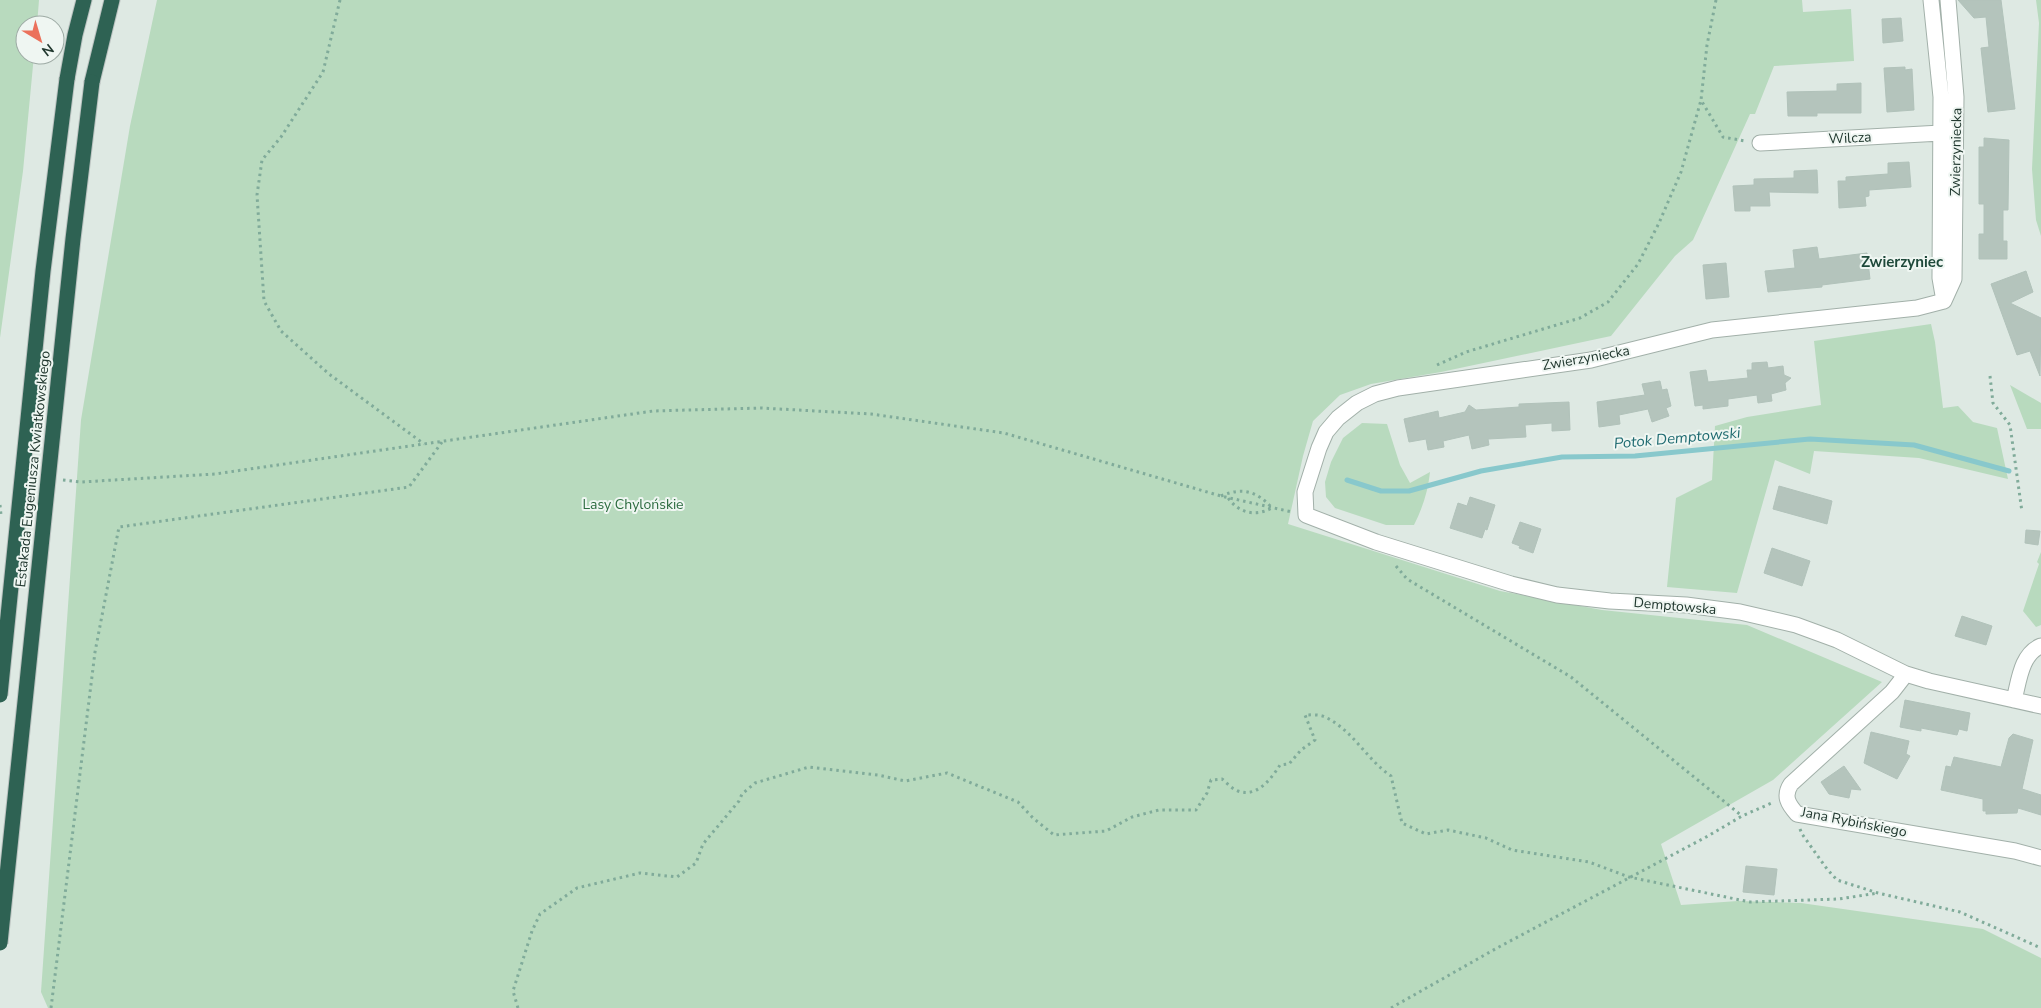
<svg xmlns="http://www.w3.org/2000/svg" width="2041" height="1008" viewBox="0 0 2041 1008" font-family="'Nunito Sans',sans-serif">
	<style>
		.green { fill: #b8dabe }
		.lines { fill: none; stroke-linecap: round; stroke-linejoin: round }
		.stream { stroke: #88c8cc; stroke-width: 5 }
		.building { fill: #b4c4bc; stroke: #b1c2ba }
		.minor-casing { stroke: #a2b0a9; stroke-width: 17 }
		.highway-casing { stroke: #bcc3c1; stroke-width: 17 }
		.path { stroke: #80ab9a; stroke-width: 3; stroke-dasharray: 2.5 4; stroke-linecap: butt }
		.minor { stroke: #fff; stroke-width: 15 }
		.highway { stroke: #2e6253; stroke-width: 15 }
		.highway-bridge-casing { stroke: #bcc3c1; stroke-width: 17; stroke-linecap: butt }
		.highway-bridge { stroke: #2e6253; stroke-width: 15 }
		.labels { text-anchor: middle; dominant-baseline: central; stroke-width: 4; stroke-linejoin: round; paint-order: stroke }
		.street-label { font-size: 14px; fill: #21382f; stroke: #eff6f2 }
		.park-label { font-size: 14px; fill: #2d6c40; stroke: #eff6f2 }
		.neighbourhood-label { font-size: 15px; font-weight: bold; fill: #1e493a; stroke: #eff6f2 }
		.water-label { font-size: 15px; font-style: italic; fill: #1e6a70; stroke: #eff6f2 }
	</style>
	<rect width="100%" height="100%" fill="#dee9e3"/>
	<path class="green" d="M0 0H39L37 25H25V55H34L23 171 0 338Z
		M157 0H1802L1803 12 1851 9 1854 61 1774 66 1755 114H1750L1693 240 1675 256 1611 336 1441 372 1371 384 1340 395 1313 421 1303 456 1288 524 1500 591 1602 610 1747 625 1882 682 1773 780 1661 844 1681 905 1738 901 1801 903 1983 929 2041 958V1008H48L41 992 81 420 130 126Z
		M2036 0H2041V236L2036 220 2032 169 2039 23Z
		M1931 324 1935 342 1943 408 1958 406 1973 422 1997 428 2008 479 1919 458 1814 451 1810 474 1775 460 1737 593 1667 587 1676 498 1712 480 1715 426 1747 417 1821 405 1814 341Z
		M2010 385 2041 403V429H2027Z
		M1362 423 1387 424 1400 465 1410 483 1430 472C1428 491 1423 507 1414 525H1386L1335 508 1326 497 1325 482 1331 462 1343 438Z
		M2041 552V625L2036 627 2023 611 2039 564 2037 562Z"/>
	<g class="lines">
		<path class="stream" d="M1347 480 1381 491H1409L1481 471 1562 457 1635 456 1810 439 1914 445 2009 471"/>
	</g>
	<path class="building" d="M1958 0H2001L2015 109 1988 112 1981 48 1989 47 1986 17 1974 18Z
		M1901 18 1903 41 1883 43 1882 19Z
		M1905 67V70L1912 69 1914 110 1887 112 1884 68Z
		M1861 83V113H1817V116H1788L1787 92 1837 91V84Z
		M1984 138 2009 140 2008 210H2003V241H2007V259H1979V234H1984V204H1979V147H1984Z
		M1909 162 1911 187 1869 190V196L1865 197 1866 206 1839 208 1838 181H1846V177L1888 174V163Z
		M1817 170 1818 193 1769 192 1770 206H1750V211H1735L1733 186 1754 185V179L1794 178V171Z
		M1817 247 1819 259 1867 253 1870 279 1822 285V287L1768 292 1765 271 1795 268 1793 250Z
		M1726 263 1729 297 1706 299 1703 265Z
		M2026 271 2033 292 2010 303 2041 318 2040 376 2030 351 2017 355 1991 284Z
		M1767 362 1768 368 1783 366 1784 375 1791 378 1785 383 1786 390 1771 394 1772 401 1758 403 1757 395 1728 399V406L1703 409V405L1695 406 1690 372 1706 370 1708 382 1748 378 1747 370H1752V363Z
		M1660 381 1662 390 1667 389 1671 406 1666 408 1669 416 1652 422 1648 409 1619 415 1620 424 1599 427 1597 402 1645 395 1642 384Z
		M1569 402 1570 430 1552 431V423L1525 425 1526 437 1488 439 1489 445 1472 449 1469 435 1443 441 1444 447 1428 450 1426 439 1409 442 1404 419 1438 411 1439 418 1465 412 1469 405 1476 410 1519 407V404Z
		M1779 486 1832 501 1827 524 1773 509Z
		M1470 497 1495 505 1487 530 1485 529 1482 538 1450 528 1458 503 1467 506Z
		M1520 522 1541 529 1533 553 1519 548 1520 546 1512 543Z
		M2026 530 2040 531 2038 545 2025 543Z
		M1772 548 1810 561 1802 586 1764 573Z
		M1962 616 1992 626 1986 645 1955 636Z
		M1905 700 1970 713 1967 731 1959 729 1957 735 1921 728V731L1900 727Z
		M1871 732 1909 741 1906 754 1910 756 1897 779 1864 763Z
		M2013 734 2033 740 2022 789 2041 795V815L2018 808 2017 813 1986 814V811H1983V799L1941 790 1946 766 1951 767 1954 757 2001 767 2009 738Z
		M1844 766 1861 790 1851 789 1849 798 1829 794 1821 782Z
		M1746 866 1777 869 1774 895 1743 892Z"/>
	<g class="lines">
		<defs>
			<path id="minor" d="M1931 0 1941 97 1940 278 1944 301
				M1760 143 1941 133
				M1944 301 1917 308 1712 330 1591 360 1398 388 1375 394 1357 403 1338 418 1326 432 1319 448 1305 492 1306 515 1376 542 1511 584 1557 595 1610 601 1686 605 1740 612 1796 625 1837 640 1906 674 1929 681 2041 706
				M1944 301 1954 279 1956 97 1948 0
				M1906 674 1892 692 1791 784C1783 796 1788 804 1797 814L2015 851 2041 858
				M2014 700C2019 681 2021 654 2041 646"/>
			<path id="highway" d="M67 79 75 35 84 0
				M92 82 112 0"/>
		</defs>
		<use href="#minor" class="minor-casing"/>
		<use href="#highway" class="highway-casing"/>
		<path class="path" d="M340 0 323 72 281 137 262 160 257 195 264 301 281 331 329 374 424 444
			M1716 0 1707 45 1701 100 1723 137 1745 141
			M1437 365 1466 352 1580 318 1608 302 1638 264 1659 223 1681 172 1701 100
			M1990 376 1993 403 2010 425 2022 512
			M63 480 81 482 215 474 653 411 761 408 871 414 1004 433 1221 496 1292 512
			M1221 496C1242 487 1257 491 1272 508 1255 517 1239 513 1228 498
			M0 505 1 515
			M1396 566 1407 579 1571 677 1742 816
			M1800 829 1802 834 1827 869 1837 880 1878 893 1960 912 2041 948
			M51 1008 95 652 119 527 409 487 442 442
			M518 1008 513 991 532 931 540 914 577 888 640 873 677 877 696 863 703 844 739 801 742 794 755 783 809 767 878 775 905 781 947 773 1018 802 1033 818 1054 835 1106 831 1132 817 1159 810H1196L1207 793 1211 780 1222 779C1227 783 1232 789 1238 791 1257 798 1271 779 1280 765L1289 764 1301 750 1315 740 1305 715C1311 715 1319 714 1325 717 1353 730 1366 759 1391 776L1402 823 1426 834 1448 830 1486 838 1512 850 1589 862 1629 877 1750 902 1839 899 1878 893
			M1391 1008 1497 948 1708 836 1742 816 1774 802"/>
		<use href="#minor" class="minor"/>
		<use href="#highway" class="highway"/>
		<defs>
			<path id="highway-bridge" d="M0 695 43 271 67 79
				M0 943 73 239 92 82"/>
		</defs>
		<use href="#highway-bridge" class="highway-bridge-casing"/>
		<use href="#highway-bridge" class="highway-bridge"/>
	</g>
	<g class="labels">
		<g class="street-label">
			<text transform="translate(1850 138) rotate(-3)">Wilcza</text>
			<text transform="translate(1956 152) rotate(-89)">Zwierzyniecka</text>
			<text transform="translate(1586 358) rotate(-10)">Zwierzyniecka</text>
			<text transform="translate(33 469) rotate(-84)">Estakada Eugeniusza Kwiatkowskiego</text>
			<text transform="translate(1675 606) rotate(5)">Demptowska</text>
			<text transform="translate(1854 822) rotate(11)">Jana Rybińskiego</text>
		</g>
		<g class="park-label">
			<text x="633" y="504">Lasy Chylońskie</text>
		</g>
		<g class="neighbourhood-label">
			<text x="1902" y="262">Zwierzyniec</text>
		</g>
		<g class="water-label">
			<text transform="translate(1677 438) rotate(-5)">Potok Demptowski</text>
		</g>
	</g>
	<g transform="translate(40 40) rotate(142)"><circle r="24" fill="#eff6f2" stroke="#9daaa4"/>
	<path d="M0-4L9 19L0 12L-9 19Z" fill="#eb715b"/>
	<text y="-8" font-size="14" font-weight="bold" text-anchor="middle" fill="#21382f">N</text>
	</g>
</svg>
